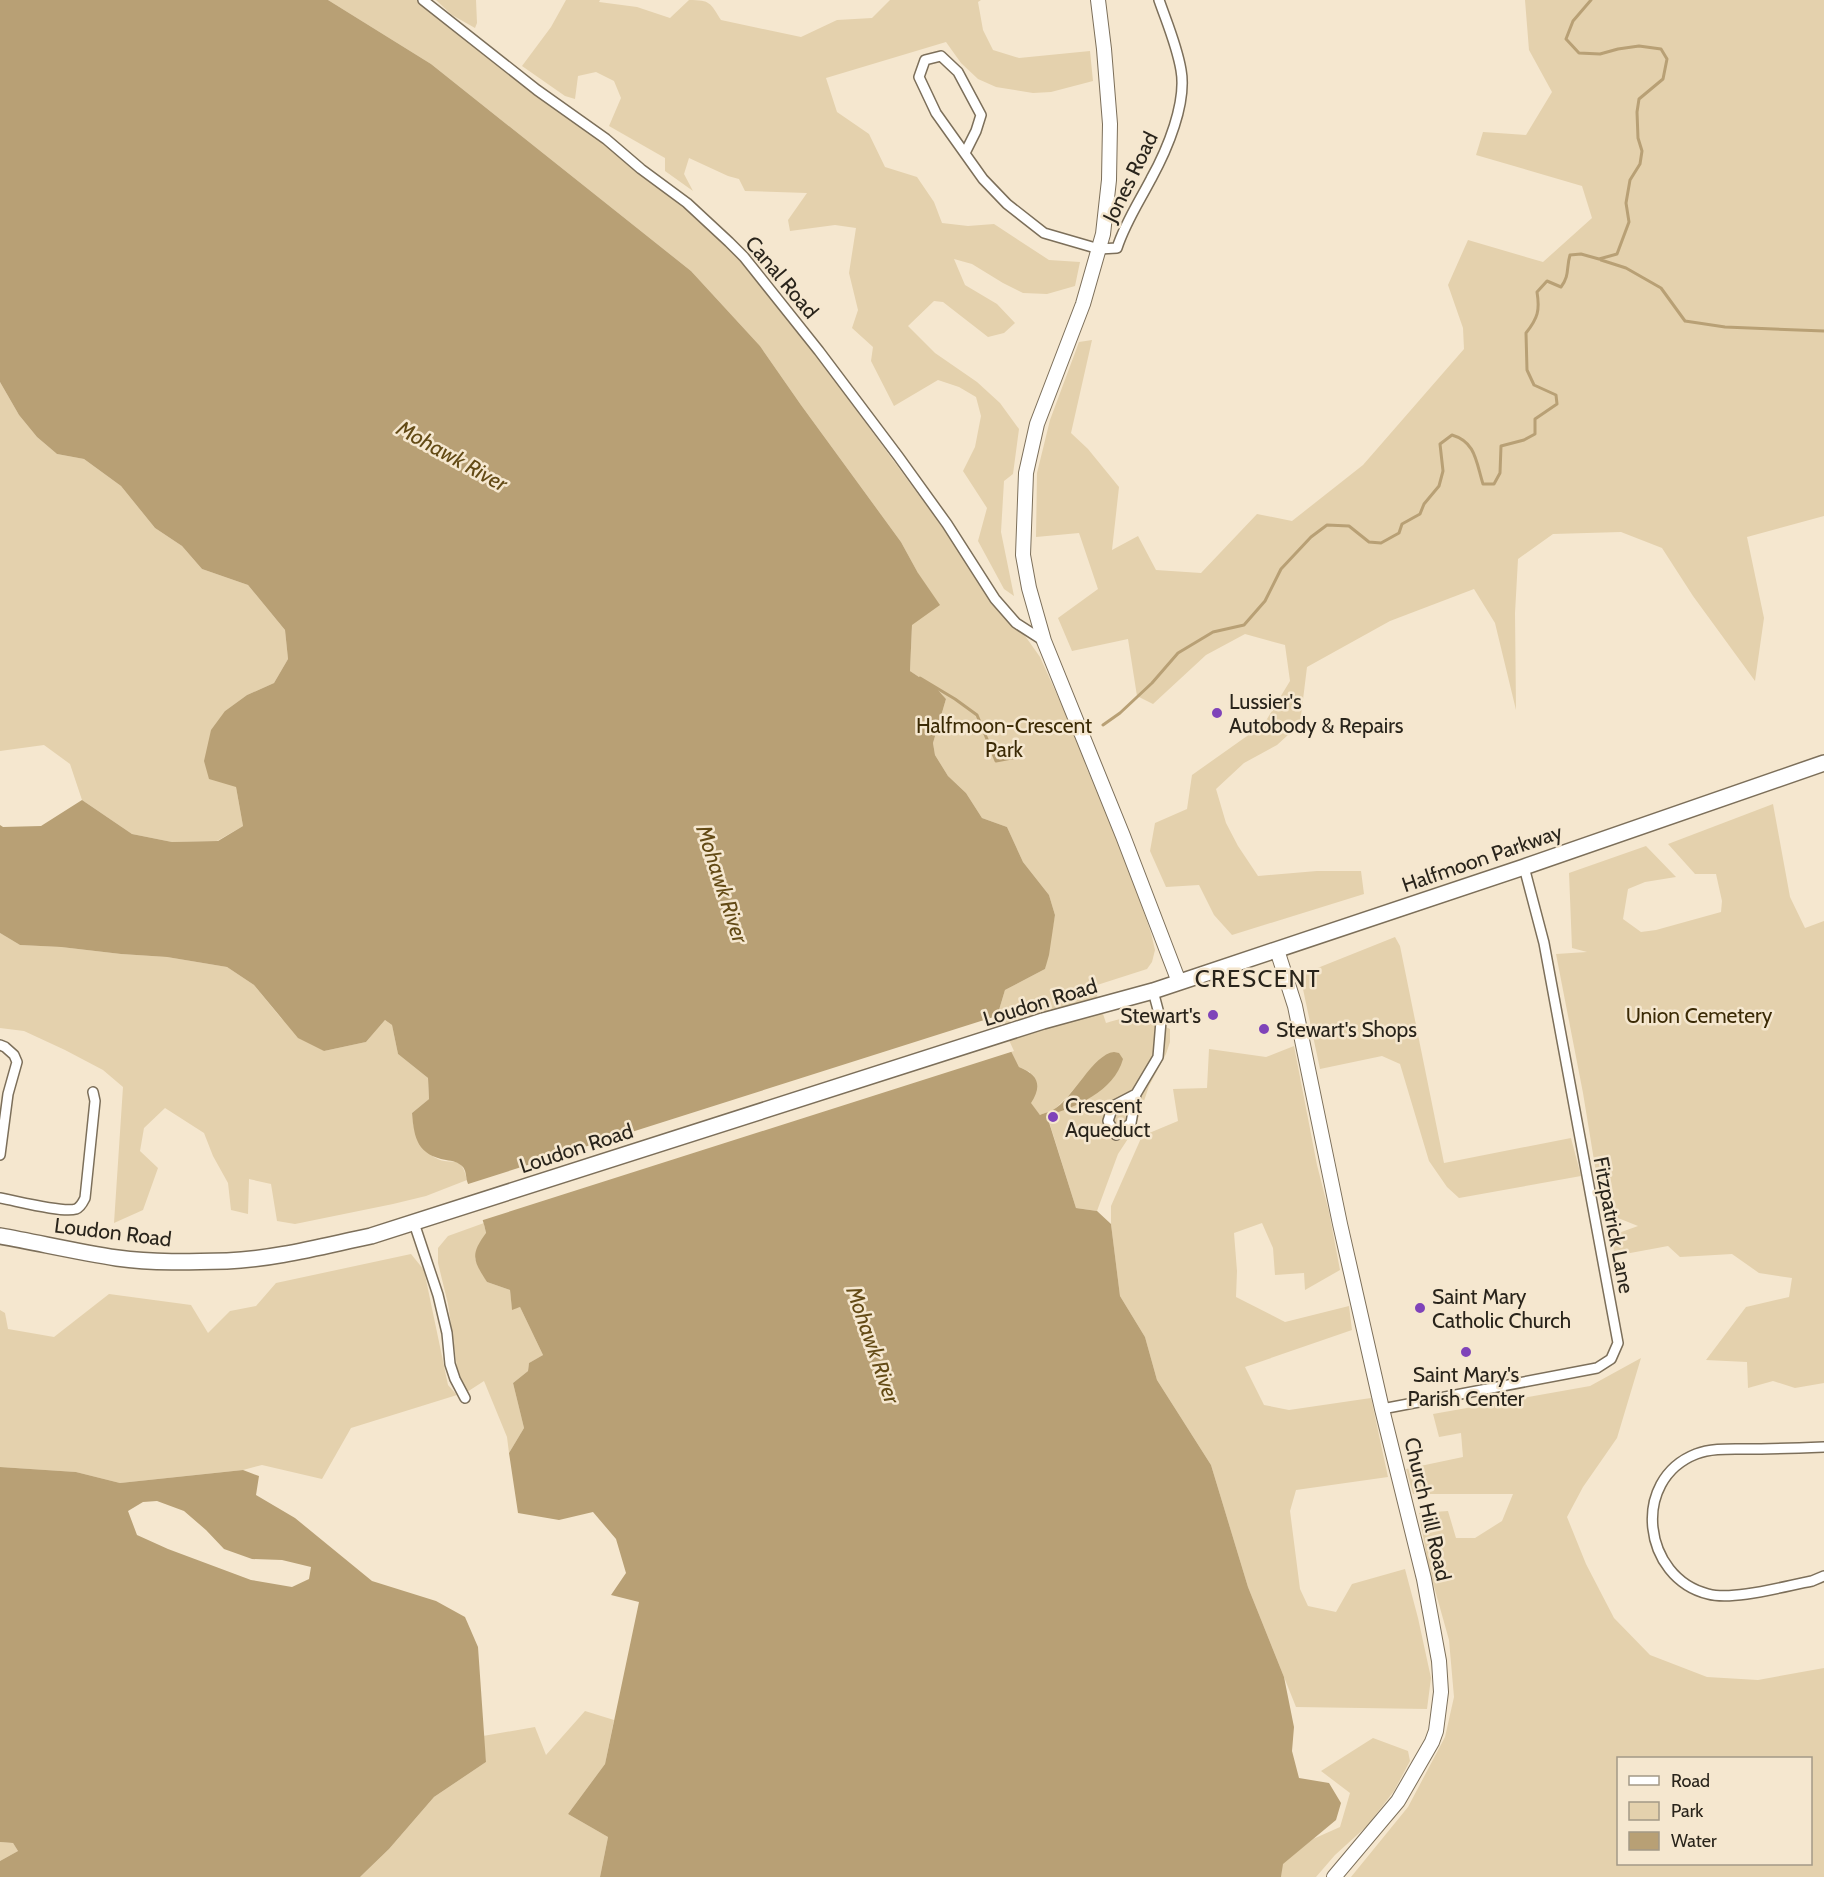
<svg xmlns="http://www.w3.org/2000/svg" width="1824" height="1877" viewBox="0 0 1824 1877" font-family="Cabin,sans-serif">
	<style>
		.green { fill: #e4d1ad; fill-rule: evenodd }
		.water { fill: #b8a075; fill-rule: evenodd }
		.pier { fill: #f5e7cf }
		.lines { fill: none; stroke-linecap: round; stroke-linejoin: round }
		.stream { stroke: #b8a075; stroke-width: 3 }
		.street-casing { stroke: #7c6f5a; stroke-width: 12 }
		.secondary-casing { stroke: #7c6f5a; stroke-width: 16 }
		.primary-casing { stroke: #7c6f5a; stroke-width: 18 }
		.street { stroke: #fff; stroke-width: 9 }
		.secondary { stroke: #fff; stroke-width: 14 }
		.primary { stroke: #fff; stroke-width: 15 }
		.poi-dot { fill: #7f43b9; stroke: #f5e7cf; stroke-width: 2 }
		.labels { text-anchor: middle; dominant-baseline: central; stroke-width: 5; stroke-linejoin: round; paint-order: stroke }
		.street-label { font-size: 21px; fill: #29241b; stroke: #f5e7cf }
		.poi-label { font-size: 21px; fill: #29241b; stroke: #f5e7cf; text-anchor: start }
		.park-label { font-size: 21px; fill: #3b2a05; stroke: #f5e7cf }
		.water-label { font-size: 22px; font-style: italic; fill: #634a15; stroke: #f5e7cf }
		.quarter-label { font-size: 24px; letter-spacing: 1.5px; fill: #29241b; stroke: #f5e7cf }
	</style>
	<rect width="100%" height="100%" fill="#f5e7cf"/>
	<path class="green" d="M328 0H423L687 203 744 257 995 599 1016 623 1040 657 1077 739 1087 769 1121 846 1151 933 1155 950 1152 962 1147 969 1094 986 1106 1023C1138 1014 1139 1014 1170 1029V1042L1166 1054 1149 1086 1135 1128 1118 1154 1097 1211 1076 1208 1047 1115 1053 1114 1103 1055 1067 1097 1054 1110 1040 1115 1030 1103V1072L1019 1067 1005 1039 999 1010 1005 990 1045 969 1055 915 1049 895 1023 862 1007 827 982 818 966 793 948 776 935 755 933 743 946 699 937 689 910 671 912 625 918 573 901 542 801 405 760 346 691 271 431 64Z
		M436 0H476L477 23 475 28 452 15Z
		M566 0H600L599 2 637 7 670 18 689 0C711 0 710 3 721 20L801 37 837 20 872 18 890 0H981L978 2 983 30 993 50 1019 58 1090 51 1093 81 1051 92 1033 93 996 87 978 79 961 63 946 42 826 78 837 112 869 134 885 167 917 177 934 202 942 223 968 226 994 224 1049 260 1080 262 1075 286 1047 294 1023 293 1003 283 972 264 954 259 965 285 997 304 1015 323 1004 333 988 337 943 302 934 301 908 326 935 353 977 382 1000 403 1019 429 1013 474 1004 481 1001 532 1014 596 1004 589 978 541 987 508 963 471 975 447 981 416 976 397 959 387 938 380 894 406 871 361 873 347 852 328 858 310 849 273 856 228 835 225 790 231 788 220 807 193 745 191 739 179 728 176 689 158 684 174 693 191 665 171V158L609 126 621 98 614 81 596 72 578 76 575 99 565 96 522 66 551 27Z
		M1525 0H1824V516L1747 537 1764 618 1755 681 1693 596 1662 548 1621 532 1553 534 1518 559 1515 613 1516 710 1495 623 1474 589 1390 621 1307 667 1300 724 1277 745 1244 763 1216 789 1226 823 1238 846 1258 876 1317 871H1361L1364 894 1232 935 1214 915 1199 885 1166 887 1150 851 1155 823 1187 809 1192 775 1264 724 1290 681 1285 645 1245 634 1206 655 1153 704 1137 696 1128 639 1072 651 1058 618 1098 589 1079 533 1036 537 1037 473 1050 420 1079 342 1092 340 1071 433 1088 449 1119 487 1112 550 1138 536 1156 570 1201 573 1257 514 1292 521 1363 465 1464 349 1463 328 1448 285 1468 240 1543 262 1592 218 1582 186 1476 155 1483 132 1526 135 1552 92 1529 50Z
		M0 382 19 415 37 437 57 454 84 459 121 486 155 528 182 546 202 569 248 585 285 630 288 659 274 683 247 695 225 711 236 787 243 826 217 841 172 842 132 834 82 800 70 764 44 745 0 751Z
		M1773 804 1790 897 1805 928 1824 921V1383L1795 1388 1773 1381 1748 1388 1747 1362 1706 1360 1746 1307 1789 1297 1792 1278 1759 1273 1732 1254 1680 1257 1668 1246 1614 1256 1613 1235 1638 1226 1613 1216 1599 1191 1583 1093 1556 954 1587 952 1572 948 1569 873 1646 846 1676 877 1645 882 1628 889 1623 919 1641 932 1656 930 1721 912 1722 901 1716 874H1695L1668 844Z
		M0 933 20 945 61 947 121 954 167 957 227 967 254 985 281 1018 324 1051 366 1042 385 1020 392 1025 398 1054 428 1078 429 1099 412 1113C414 1132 415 1138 429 1151 431 1154 433 1157 436 1158 452 1167 461 1152 467 1180L426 1196 393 1204 295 1224 277 1221 271 1184 249 1179 248 1214 231 1210 228 1183 213 1156 204 1133 165 1108 144 1128 140 1151 158 1168 143 1210 114 1223 123 1087 103 1070 65 1050 24 1031 0 1028Z
		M1395 937 1400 946 1444 1163 1571 1138 1581 1176 1459 1198 1447 1187 1429 1161 1400 1064 1382 1056 1320 1069 1300 975Z
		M1294 1046 1317 1165 1329 1212 1340 1270 1305 1290 1304 1273 1275 1275 1273 1248 1262 1223 1234 1233 1237 1271 1236 1297 1285 1322 1349 1306 1352 1330 1245 1367 1264 1405 1289 1410 1371 1398 1388 1477 1296 1490 1290 1511 1300 1589 1308 1606 1336 1612 1352 1584 1405 1569 1418 1618 1431 1678 1427 1709 1296 1707 1248 1587 1211 1465 1157 1380 1145 1337 1120 1296 1111 1224V1206L1142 1136 1178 1121 1173 1089 1207 1088 1209 1049 1266 1057Z
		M484 1223 486 1234 475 1259 487 1282 510 1290 512 1309 520 1307 543 1355 529 1363 528 1371 513 1383 524 1428 509 1453 507 1437 484 1381 467 1392 458 1374 448 1304 438 1263V1248L448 1236Z
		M411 1254 424 1270 448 1385 457 1395 351 1428 322 1479 262 1465 243 1470 120 1483 76 1472 0 1467V1310L5 1313 8 1329 54 1337 109 1294 191 1305 208 1333 230 1311 256 1306 276 1283Z
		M1641 1358 1617 1438 1583 1487 1567 1517 1586 1564 1614 1618 1650 1655 1707 1677 1758 1680 1824 1668V1877H1351L1408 1807 1445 1737 1454 1697 1449 1640 1428 1565 1419 1513 1448 1511 1456 1538H1475L1502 1521 1513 1494H1413L1406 1469 1463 1457 1461 1433 1439 1437 1433 1414 1590 1386ZM1810 1758V1864H1618V1758Z
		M585 1711 614 1720 605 1764 568 1814 608 1837 600 1877H360L389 1849 434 1797 486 1762 483 1736 535 1727 546 1755Z
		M1373 1738 1408 1751 1410 1761 1394 1791 1367 1826 1335 1855 1316 1877H1281L1282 1864 1313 1839 1340 1827 1350 1793 1321 1771Z
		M0 1842 13 1843 18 1851 0 1861Z"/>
	<path class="water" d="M0 0H328L431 64 691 271 760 346 801 405 901 542 918 573 940 605 912 625 910 671 937 689 946 699 933 743 935 755 948 776 966 793 982 818 1007 827 1023 862 1049 895 1055 915 1049 955 1045 969 1005 990 999 1010 1005 1039 1019 1067C1039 1075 1042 1086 1031 1103L1040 1115C1044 1113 1050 1112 1053 1110 1073 1099 1093 1054 1114 1052L1119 1053 1123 1059C1114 1092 1075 1107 1047 1116L1076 1208 1097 1211 1111 1224 1120 1296 1145 1337 1157 1380 1211 1465 1248 1587 1284 1677 1294 1727 1292 1751 1299 1778 1329 1783 1341 1803 1336 1820 1283 1864 1281 1877H600L608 1837 568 1814 605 1764 639 1602 611 1595 626 1573 616 1539 593 1512 559 1520 518 1513 509 1453 524 1428 513 1383 528 1371 529 1363 543 1355 520 1307 512 1310 510 1290 487 1282C473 1260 470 1255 486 1233 483 1215 473 1199 467 1181 466 1176 466 1171 463 1167 458 1162 453 1161 446 1160 418 1155 414 1139 412 1113L429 1099 428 1078 398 1054 392 1025 385 1020 366 1042 324 1051 298 1038 254 985 227 967 167 957 121 954 61 947 20 945 0 933V825L3 827 41 826 82 800 132 834 172 842 218 841 243 826 236 787 209 779 204 761 211 730 225 711 247 695 274 683 288 659 285 630 248 585 202 569 182 546 155 528 121 486 84 459 57 454 37 437 19 415 0 382Z
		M0 1467 76 1472 120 1483 243 1470 259 1476 256 1495 295 1518 372 1581 436 1601 465 1617 478 1647 486 1762 434 1797 389 1849 360 1877H0V1861L18 1851 13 1843 0 1842ZM157 1501 184 1511 206 1530 224 1549 252 1559 282 1560 311 1567 309 1579 292 1587 251 1580 168 1549 137 1535 128 1511 143 1502Z"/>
	<path class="pier" d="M1003 1014 1008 1038 1014 1051 480 1221 465 1185Z"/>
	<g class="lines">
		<path class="stream" d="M1601 260 1626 268 1661 288 1685 321 1725 327 1824 331
			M920 678 955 699 977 715 996 761 1017 757
			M1103 725 1120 713 1152 683 1178 653 1213 632 1244 625 1265 601 1281 569 1311 537 1327 525 1349 526 1369 542 1381 543 1399 533 1402 524 1420 514 1424 504 1439 486 1443 471 1440 444 1452 435C1476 442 1476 462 1483 484H1494L1500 473 1501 446 1524 440 1535 434V419L1557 404 1556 395 1534 385 1527 370 1526 333C1538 318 1540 310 1537 292L1547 281 1561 287C1570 275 1566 268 1570 255L1581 254 1599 259 1617 254 1629 222 1626 203 1630 180 1640 164 1642 151 1638 138 1637 112 1639 99 1663 79 1667 59 1661 49 1639 46 1618 49 1600 54 1579 53 1566 39 1573 21 1591 0"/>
		<defs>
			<path id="street" d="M423 0 537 90 606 139 641 169 687 203 729 242 744 257 819 351 898 456 947 524 995 599 1016 623 1044 641
				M965 153 976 131 981 115 958 72 941 56 925 60 919 77 936 113 983 179 1007 204 1044 233 1099 249 1117 248C1125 223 1139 202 1151 179 1167 150 1187 103 1181 70 1177 46 1167 23 1159 0
				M0 1045 5 1047 14 1055 17 1062 8 1094 0 1155
				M1136 1094 1113 1106 1108 1121 1116 1135 1131 1123 1136 1094 1158 1057 1161 1021 1153 991
				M0 1198C17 1201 62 1213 76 1209 81 1207 83 1202 85 1198L95 1101 93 1092
				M414 1223 438 1295 447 1333 450 1364 455 1379 465 1398
				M1382 1409 1597 1368 1611 1359 1618 1343 1544 943 1524 867
				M1824 1447C1798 1448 1772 1449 1746 1449 1730 1449 1711 1448 1696 1454 1630 1480 1643 1578 1708 1594 1733 1601 1785 1586 1812 1581L1824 1576"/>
			<path id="secondary" d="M1098 0 1104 49 1110 124 1109 180 1103 234 1083 304 1037 424 1026 473 1023 555 1029 588 1044 641 1123 836 1179 982
				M1277 950 1295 1006 1340 1224 1382 1409 1424 1579 1439 1661 1441 1692 1436 1731 1432 1742 1398 1801 1334 1877"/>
			<path id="primary" d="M0 1236C39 1243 78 1252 117 1258 153 1263 190 1262 227 1261 275 1259 323 1246 371 1236L1043 1021 1153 991 1524 867 1824 763"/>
		</defs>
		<use href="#street" class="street-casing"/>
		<use href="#secondary" class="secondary-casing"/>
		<use href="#primary" class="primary-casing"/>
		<use href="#street" class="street"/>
		<use href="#secondary" class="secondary"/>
		<use href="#primary" class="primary"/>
	</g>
	<g class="poi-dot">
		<circle cx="1217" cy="713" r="6"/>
		<circle cx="1213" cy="1015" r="6"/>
		<circle cx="1264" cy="1029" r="6"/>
		<circle cx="1053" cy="1117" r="6"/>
		<circle cx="1420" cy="1308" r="6"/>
		<circle cx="1466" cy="1352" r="6"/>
	</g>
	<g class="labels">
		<g class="street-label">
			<text transform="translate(1130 177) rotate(-64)">Jones Road</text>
			<text transform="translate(782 277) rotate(50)">Canal Road</text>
			<text transform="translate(1482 858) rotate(-19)">Halfmoon Parkway</text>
			<text transform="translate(1040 1002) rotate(-17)">Loudon Road</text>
			<text transform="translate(576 1148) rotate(-18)">Loudon Road</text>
			<text transform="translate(1614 1225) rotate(79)">Fitzpatrick Lane</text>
			<text transform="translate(113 1232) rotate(7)">Loudon Road</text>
			<text transform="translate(1428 1509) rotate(77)">Church Hill Road</text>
		</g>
		<g class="poi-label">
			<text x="1229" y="701">Lussier's<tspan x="1229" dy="24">Autobody &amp; Repairs</tspan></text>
			<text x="1201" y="1015" text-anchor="end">Stewart's</text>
			<text x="1276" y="1029">Stewart's Shops</text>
			<text x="1065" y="1105">Crescent<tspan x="1065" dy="24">Aqueduct</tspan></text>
			<text x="1432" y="1296">Saint Mary<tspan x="1432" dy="24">Catholic Church</tspan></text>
			<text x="1466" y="1374" text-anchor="middle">Saint Mary's<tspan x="1466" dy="24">Parish Center</tspan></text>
		</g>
		<g class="park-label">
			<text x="1004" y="725">Halfmoon-Crescent<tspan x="1004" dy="24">Park</tspan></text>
			<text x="1699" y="1015">Union Cemetery</text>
		</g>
		<g class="water-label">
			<text transform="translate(452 456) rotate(29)">Mohawk River</text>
			<text transform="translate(722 884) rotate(72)">Mohawk River</text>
			<text transform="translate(873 1345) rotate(71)">Mohawk River</text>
		</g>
		<g class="quarter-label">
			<text x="1258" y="978">CRESCENT</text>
		</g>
	</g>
	<rect x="1617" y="1757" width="195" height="108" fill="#f5e7cf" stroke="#a39987" stroke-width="1.5"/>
	<rect x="1629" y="1776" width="30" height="9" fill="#ffffff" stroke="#a39987" stroke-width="1.5"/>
	<text x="1671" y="1787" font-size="18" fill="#29241b">Road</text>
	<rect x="1629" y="1802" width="30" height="18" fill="#e4d1ad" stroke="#a39987" stroke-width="1.5"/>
	<text x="1671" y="1817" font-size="18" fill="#29241b">Park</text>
	<rect x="1629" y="1832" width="30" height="18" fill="#b8a075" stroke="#a39987" stroke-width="1.5"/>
	<text x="1671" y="1847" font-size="18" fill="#29241b">Water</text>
</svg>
